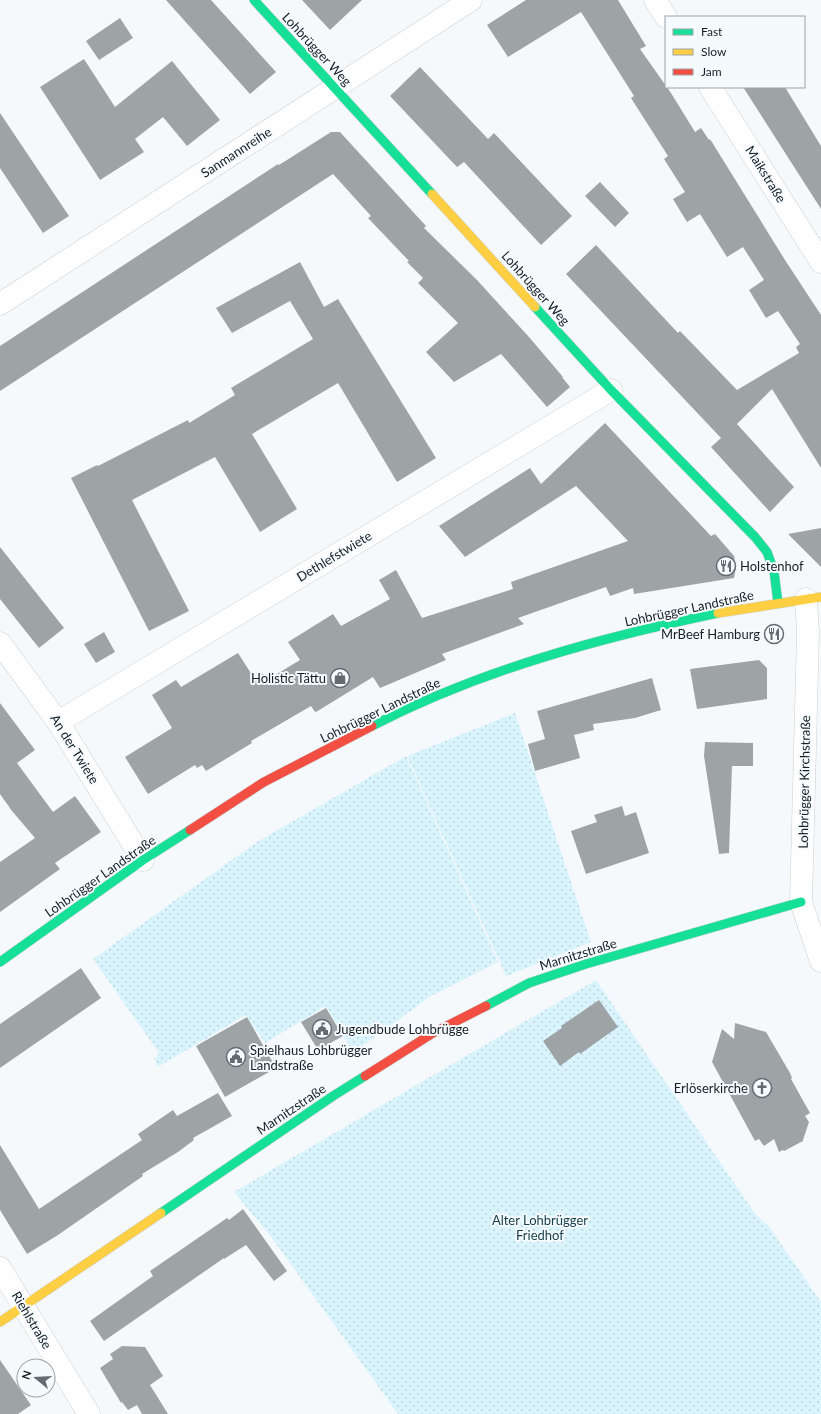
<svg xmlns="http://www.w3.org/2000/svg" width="821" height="1414" viewBox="0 0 821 1414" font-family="Lato,sans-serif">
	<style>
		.park { fill: url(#park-dots) }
		.building { fill: #9ea4a6 }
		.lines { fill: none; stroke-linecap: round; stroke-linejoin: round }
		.street-casing { stroke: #cbd0d3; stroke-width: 23 }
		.fast-casing { stroke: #cbd0d3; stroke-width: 10 }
		.slow-casing { stroke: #cbd0d3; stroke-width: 10 }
		.jam-casing { stroke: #cbd0d3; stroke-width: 10 }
		.street { stroke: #fefefe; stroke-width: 22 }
		.fast { stroke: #16e098; stroke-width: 9 }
		.slow { stroke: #ffcf43; stroke-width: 9 }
		.jam { stroke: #f24e42; stroke-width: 9 }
		.labels { text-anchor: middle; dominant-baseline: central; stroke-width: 4; stroke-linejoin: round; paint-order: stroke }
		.street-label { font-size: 13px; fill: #161f23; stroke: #f5fafc }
		.poi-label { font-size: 13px; fill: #161f23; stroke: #f5fafc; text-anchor: start }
		.park-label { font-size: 13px; fill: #143e4b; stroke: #f5fafc }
	</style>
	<defs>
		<pattern id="park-dots" width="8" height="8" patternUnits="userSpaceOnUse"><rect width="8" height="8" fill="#daf4fd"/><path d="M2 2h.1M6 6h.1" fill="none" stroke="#bad1d9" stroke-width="1.8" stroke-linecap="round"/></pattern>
	</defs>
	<rect width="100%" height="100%" fill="#f6f9fb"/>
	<path class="park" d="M515 713 591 942 506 976 407 756Z
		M406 756 498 962 431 996 353 1053 326 1006 265 1043 246 1015 158 1067 154 1059 159 1053 93 959 257 842Z
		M596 980 756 1215 768 1225 821 1302V1414H398L272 1238 234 1192Z"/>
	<path class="building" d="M166 0H211L276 72 250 94Z
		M302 0H362L330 30Z
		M526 0H618L646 46 640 49 671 93 695 132 701 128 709 140 710 139 785 260 821 315V468L772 389 737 424 794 487 770 512 711 447 721 438 566 274 596 245 678 333 680 331 737 390 799 353 796 347 800 344 778 311 766 318 749 290 764 280 743 247 727 257 700 214 687 222 673 199 685 192 664 159 668 156 631 98 634 96 581 12 508 57 487 25Z
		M120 18 133 38 99 60 86 41Z
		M84 59 115 107 172 61 220 120 187 146 163 117 135 139 144 152 100 180 40 87Z
		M420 67 488 139 494 133 572 216 541 245 464 162 457 167 390 96Z
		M743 87H785L821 146V209Z
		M0 113 69 216 43 233 0 168Z
		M331 132H340L426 226 424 228 477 280 529 337 563 377H562L570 387 547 407 501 354 454 382 426 352 458 323 418 283 423 278 407 262 409 261 368 218 371 216 333 174 0 391V346L278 164 279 165Z
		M600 182 629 213 615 227 585 196Z
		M300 262 324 307 338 299 436 458 397 482 338 383 252 434 297 509 260 532 215 457 132 500 189 611 149 631 71 478 97 465 98 466 188 420 189 423 235 395 231 388 313 339 290 301 232 333 216 308Z
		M605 423 711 536 715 534 734 556 736 567 734 578 634 594 633 588 610 596 606 587 518 618 524 624 442 654 446 660 380 688 373 677 316 712V711L315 712 311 706 251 741 252 743 206 771 202 765 197 768 195 765 148 794 125 757 172 728 152 695 176 680 181 687 238 653 254 678 262 673 267 680 300 660 288 642 333 614 341 626 390 599 379 580 396 570 422 618 513 589 511 582 628 541 576 486 465 557 439 526 530 468 541 484Z
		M821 528V567L788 534Z
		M0 547 64 628 39 648 0 599Z
		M104 632 115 652 96 663 84 644Z
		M759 660 767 668V699L697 709 690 669Z
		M652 678 661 710 635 718 593 724 594 730 574 735 580 758 535 771 528 744 545 739 537 711Z
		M0 703 35 750 17 763 53 812 75 796 101 832 55 863 60 869 0 912V862L35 838 12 811 0 794Z
		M705 742 753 743V766H732L729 853 719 854 704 756Z
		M622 806 625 816 636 812 649 853 586 874 571 831 597 822 594 815Z
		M81 968 101 998 0 1068V1024Z
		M599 1000 618 1027 580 1054 579 1052 560 1066 543 1041 562 1028 561 1026Z
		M326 1008 343 1036 318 1050 301 1022Z
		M247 1017 276 1068 225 1097 196 1046Z
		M735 1023 766 1032 790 1073 792 1078 791 1079 810 1113 805 1116 809 1122 803 1140V1141L784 1151 783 1150 779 1152 774 1139 764 1146 759 1139 755 1141 712 1062 722 1029 734 1039Z
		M218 1093 232 1116 193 1138 194 1140 178 1152 142 1174 143 1176 58 1235 27 1254 0 1210V1145L39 1209 142 1140 138 1134 173 1110 177 1116Z
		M243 1209 287 1271 274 1281 246 1245 224 1259V1258L104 1341 90 1321 153 1276 150 1271 227 1218 229 1220Z
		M122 1346 145 1347 163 1376 150 1385 168 1414H142L137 1405 128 1410 122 1402 121 1403 100 1368 113 1359 110 1354Z
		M0 1360 31 1405 18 1414H0Z"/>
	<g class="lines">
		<defs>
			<path id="street" d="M655 0 666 17
				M710 87 821 262
				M0 304 471 0
				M806 599 808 632 801 902 821 961
				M0 643 58 722 143 860
				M58 722 611 390
				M0 1268 89 1414"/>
			<path id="fast" d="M254 0 432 194
				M535 307 611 390 755 537 767 552 774 571 778 603
				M372 726C481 670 599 638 718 613
				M0 962 143 860 190 830
				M486 1006 529 983 586 964 801 902
				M161 1213 333 1096 365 1076"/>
			<path id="slow" d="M432 194 535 307
				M718 613 821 597
				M0 1322 161 1213"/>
			<path id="jam" d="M190 830 264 782 372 726
				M365 1076 433 1033 486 1006"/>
		</defs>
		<use href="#street" class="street-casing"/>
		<use href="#fast" class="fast-casing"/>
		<use href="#slow" class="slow-casing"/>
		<use href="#jam" class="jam-casing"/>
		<use href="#street" class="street"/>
		<use href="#fast" class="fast"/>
		<use href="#slow" class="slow"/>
		<use href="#jam" class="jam"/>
	</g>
	<defs>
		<symbol id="restaurant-ring" viewBox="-11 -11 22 22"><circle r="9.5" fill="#f5fafc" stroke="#646b6f" stroke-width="1.5"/><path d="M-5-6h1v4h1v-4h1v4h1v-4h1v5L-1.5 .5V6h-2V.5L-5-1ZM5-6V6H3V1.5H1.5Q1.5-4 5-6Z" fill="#646b6f"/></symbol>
		<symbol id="shop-ring" viewBox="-11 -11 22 22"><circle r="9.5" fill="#f5fafc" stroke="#646b6f" stroke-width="1.5"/><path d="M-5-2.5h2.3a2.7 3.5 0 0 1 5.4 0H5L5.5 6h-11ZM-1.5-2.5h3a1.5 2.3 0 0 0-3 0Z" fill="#646b6f"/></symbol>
		<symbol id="civic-ring" viewBox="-11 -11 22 22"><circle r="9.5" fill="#f5fafc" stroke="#646b6f" stroke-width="1.5"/><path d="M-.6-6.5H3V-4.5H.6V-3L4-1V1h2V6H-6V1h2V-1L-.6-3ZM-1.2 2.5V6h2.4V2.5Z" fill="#646b6f"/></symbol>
		<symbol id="church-ring" viewBox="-11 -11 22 22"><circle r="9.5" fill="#f5fafc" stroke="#646b6f" stroke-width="1.5"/><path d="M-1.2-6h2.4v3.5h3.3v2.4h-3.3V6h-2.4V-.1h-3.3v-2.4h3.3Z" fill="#646b6f"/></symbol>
	</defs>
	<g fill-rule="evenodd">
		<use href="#restaurant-ring" x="715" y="555" width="22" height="22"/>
		<use href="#restaurant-ring" x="763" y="623" width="22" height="22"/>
		<use href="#shop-ring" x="329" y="667" width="22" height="22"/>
		<use href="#civic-ring" x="311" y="1018" width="22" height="22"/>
		<use href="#civic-ring" x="225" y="1046" width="22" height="22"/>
		<use href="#church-ring" x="751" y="1077" width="22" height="22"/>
	</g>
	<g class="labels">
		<g class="street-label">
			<text transform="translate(317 49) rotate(47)">Lohbrügger Weg</text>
			<text transform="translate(236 152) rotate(-33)">Sanmannreihe</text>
			<text transform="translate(766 174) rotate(58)">Maikstraße</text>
			<text transform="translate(536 288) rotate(48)">Lohbrügger Weg</text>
			<text transform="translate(334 556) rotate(-31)">Dethlefstwiete</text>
			<text transform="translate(689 608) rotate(-12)">Lohbrügger Landstraße</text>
			<text transform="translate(380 710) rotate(-26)">Lohbrügger Landstraße</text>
			<text transform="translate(75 749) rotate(58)">An der Twiete</text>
			<text transform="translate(804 782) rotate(-89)">Lohbrügger Kirchstraße</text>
			<text transform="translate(100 876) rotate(-35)">Lohbrügger Landstraße</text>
			<text transform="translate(578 954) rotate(-17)">Marnitzstraße</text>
			<text transform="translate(291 1109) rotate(-34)">Marnitzstraße</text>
			<text transform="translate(32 1320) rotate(59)">Riehlstraße</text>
		</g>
		<g class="poi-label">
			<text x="740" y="566">Holstenhof</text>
			<text x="760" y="634" text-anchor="end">MrBeef Hamburg</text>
			<text x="326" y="678" text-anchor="end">Holistic Tättu</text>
			<text x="336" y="1029">Jugendbude Lohbrügge</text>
			<text x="250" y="1050">Spielhaus Lohbrügger<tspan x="250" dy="15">Landstraße</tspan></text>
			<text x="748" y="1088" text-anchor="end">Erlöserkirche</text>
		</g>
		<g class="park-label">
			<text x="540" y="1220">Alter Lohbrügger<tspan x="540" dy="15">Friedhof</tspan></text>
		</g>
	</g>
	<rect x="665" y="16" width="140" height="72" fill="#f5fafc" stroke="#9ca2a5"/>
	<rect x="673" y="29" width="20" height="6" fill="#16e098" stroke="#9ca2a5"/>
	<text x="701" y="36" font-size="12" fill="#161f23">Fast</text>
	<rect x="673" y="49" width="20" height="6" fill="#ffcf43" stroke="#9ca2a5"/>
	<text x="701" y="56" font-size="12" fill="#161f23">Slow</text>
	<rect x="673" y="69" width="20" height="6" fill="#f24e42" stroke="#9ca2a5"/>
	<text x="701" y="76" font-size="12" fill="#161f23">Jam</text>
	<g transform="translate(36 1378) rotate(288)"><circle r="19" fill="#f5fafc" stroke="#9ca2a5"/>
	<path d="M0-3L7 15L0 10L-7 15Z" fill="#646b6f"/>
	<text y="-6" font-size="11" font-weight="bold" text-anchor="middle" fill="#161f23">N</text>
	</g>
</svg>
